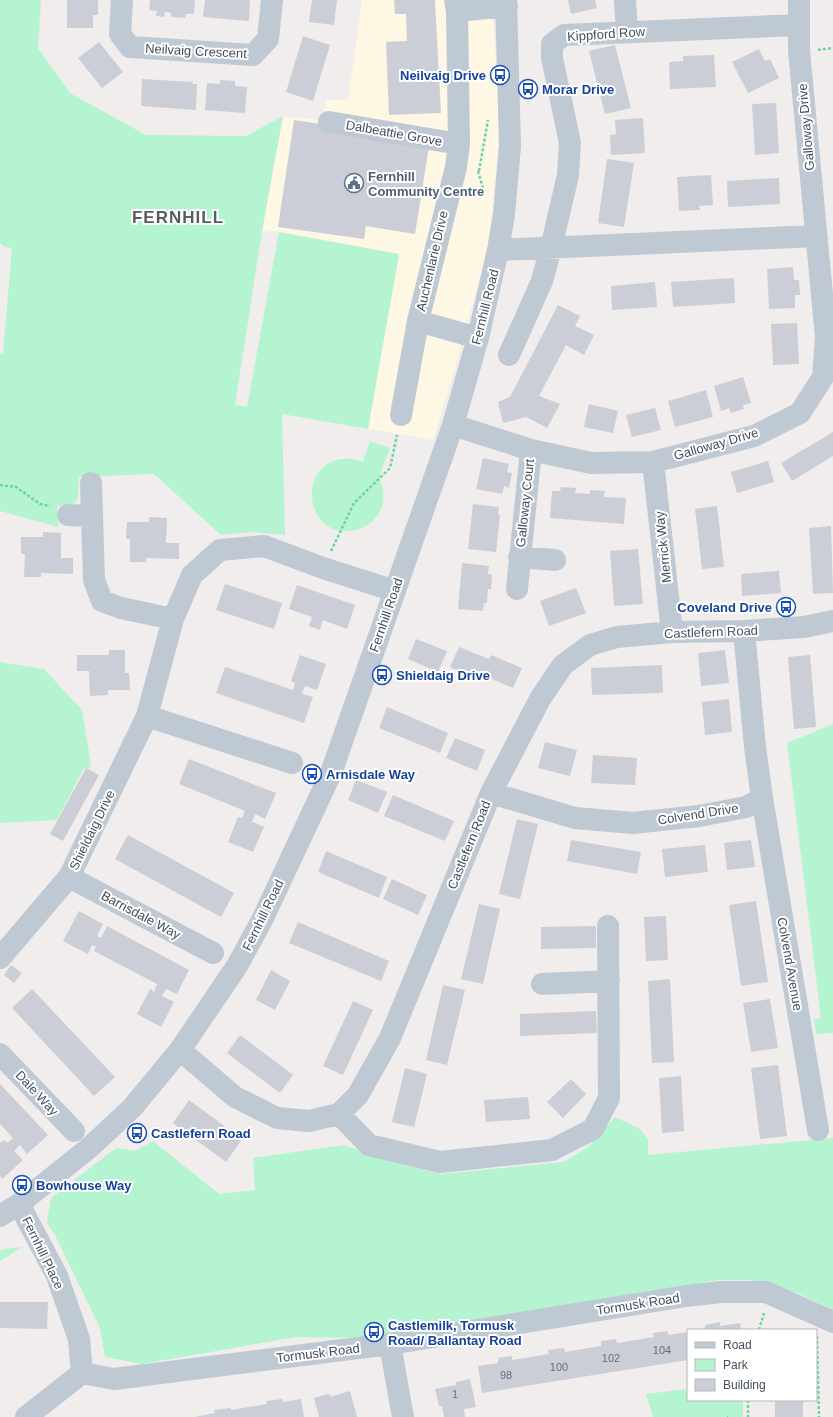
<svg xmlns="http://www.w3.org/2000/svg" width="833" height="1417" viewBox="0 0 833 1417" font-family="Arial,sans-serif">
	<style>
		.commercial { fill: #fef7e3 }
		.green { fill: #b5f4d0 }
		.building { fill: #cbced6 }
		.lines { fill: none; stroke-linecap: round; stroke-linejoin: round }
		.path { stroke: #69d6a5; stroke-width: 2.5; stroke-dasharray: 3 2; stroke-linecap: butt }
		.minor { stroke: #bec9d4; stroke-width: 22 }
		.labels { text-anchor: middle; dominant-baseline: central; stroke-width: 4; stroke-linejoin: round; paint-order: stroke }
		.number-label { font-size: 11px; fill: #656f7a }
		.street-label { font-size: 13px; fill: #434f5c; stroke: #fff }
		.transit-label { font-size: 13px; font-weight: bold; fill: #164399; stroke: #fff; text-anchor: start }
		.service-label { font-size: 13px; font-weight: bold; fill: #4e5e75; stroke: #fff; text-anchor: start }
		.district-label { font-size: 17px; font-weight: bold; letter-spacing: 1px; fill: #595d63; stroke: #fff }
	</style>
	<rect width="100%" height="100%" fill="#f0edec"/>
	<path class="commercial" d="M362 0H492L500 127 489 244 453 375 433 440 368 429 399 254 279 232 262 231 283 116 325 121V100H348Z"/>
	<path class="green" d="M0 0H41L38 48 70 93 146 135 246 136 283 116 262 231 235 405 247 407 279 232 399 254 368 429 282 414 285 535 252 532 221 535 154 474 79 477 78 499 73 504 57 506 58 527 0 511V353H3L12 248 5 247 0 243Z
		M370 441 390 448C387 457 381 468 380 477 379 481 382 485 383 489 384 497 383 506 379 513 374 522 365 528 355 530 300 541 296 453 352 459 355 459 360 461 363 462Z
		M0 662 44 669 82 710 91 765 89 768H84L57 820 0 823Z
		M833 724V1033L816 1034 814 1019 821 1018 787 743Z
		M615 1117 640 1129 648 1139V1155L833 1138V1310L800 1294 749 1280H719L365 1338 296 1337 142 1364 105 1357 100 1328 55 1235 47 1223 51 1198 116 1148 135 1151 153 1141 219 1194 255 1190 253 1158 344 1145 392 1162 441 1174 564 1162 589 1146Z
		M22 1247 0 1261V1251L4 1249Z
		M688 1389V1400H743V1417H653L646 1394Z"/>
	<path class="building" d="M67 0H98V15H93V28H67Z
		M150 0H195L194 14H186L185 18 171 17V13L165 12 164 17 156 16 157 11 149 10Z
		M205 0H250L249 21 203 17Z
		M312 0H337L334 25 309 22Z
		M394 0H435L441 113 389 115 386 42 407 41 406 14H395Z
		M568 0H595L597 8 571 14Z
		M303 36 330 45 313 101 286 92Z
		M99 42 123 72 102 88 78 58Z
		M615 45 631 108 605 114 589 51Z
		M759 49 765 61 770 59 779 78 748 93 732 62Z
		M714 55 716 87 670 89 669 62 683 61V56Z
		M142 79 193 82 192 84H197L196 110 141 106Z
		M220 80 235 81V86L247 87 245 113 205 110 207 83 220 84Z
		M776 103 779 153 755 155 752 104Z
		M643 118 645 153 611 155 610 135 616 134 615 120Z
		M294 120 430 140 415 234 366 226 364 239 278 227Z
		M607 159 634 163 624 227 598 223Z
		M711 175 713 205 699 206 700 210 679 211 677 177Z
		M779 178 780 204 728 207 727 181Z
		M793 267 794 280H799L800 295H795V308L769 309 767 269Z
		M734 278 735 303 673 307 671 282Z
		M655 282 657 307 612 310 611 286Z
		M558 305 580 316 575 326 594 335 584 355 566 345 539 396 560 404 547 428 526 417 503 423 498 402 510 397Z
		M797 323 799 364 773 365 771 324Z
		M743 377 751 403 743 405 744 409 731 413 729 408 721 411 714 386Z
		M706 390 713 417 675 427 668 401Z
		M589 404 618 411 613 433 584 427Z
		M655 408 661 430 632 437 626 415Z
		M833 432V456L792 481 781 463Z
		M483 458 509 464 507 472 512 473 509 488 504 486 502 494 476 489Z
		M768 461 774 482 737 493 731 472Z
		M561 487 576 488 575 493 590 494V490L605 491 604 497 626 498 624 524 550 518 552 491H560Z
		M473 504 499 507 498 515H500L496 552 468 549Z
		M717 506 724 567 702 569 695 509Z
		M149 517 167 518 166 543H179V559L146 558V562H130V539H126L127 522H149Z
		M831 526 833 593 813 594 809 528Z
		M43 532 61 533V558H73V574L41 573V577H24L25 554H21V537H43Z
		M638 549 643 604 614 606 610 551Z
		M462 563 489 566 488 574 492 575 491 589H488L487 603H484L483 611 458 609Z
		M779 571 781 593 742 596 741 574Z
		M225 584 282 603 274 629 216 610Z
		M297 585 355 605 347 629 323 620 320 630 309 626 312 617 289 609Z
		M576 588 586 613 549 626 540 601Z
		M416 639 447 651 438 672 408 659Z
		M459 647 489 659 491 655 522 668 513 688 483 675 481 680 450 667Z
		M109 650H125V673H129L130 690H108V695L90 696 89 671H77V655H109Z
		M725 650 729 683 701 686 698 653Z
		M300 655 326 664 317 690 305 686 302 694 313 697 304 723 216 693 225 667 293 690 295 683 291 681Z
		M810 655 816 727 794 729 788 657Z
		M662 665 663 693 592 695 591 668Z
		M729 699 732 732 705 735 702 702Z
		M387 707 448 733 440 753 379 728Z
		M455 738 485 750 477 771 446 758Z
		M545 742 577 750 570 776 538 768Z
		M593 755 637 758 635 785 591 783Z
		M189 759 276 793 265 819 255 814 252 822 264 827 253 852 228 842 238 817 242 818 245 811 179 784Z
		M86 768 99 775 63 841 50 834Z
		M356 780 387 792 378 813 348 800Z
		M393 795 454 821 445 841 384 816Z
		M517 819 538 824 520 899 499 894Z
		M128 835 234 893 221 917 115 859Z
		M571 840 641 852 637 874 567 861Z
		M751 840 755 867 727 870 724 843Z
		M705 845 708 872 665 877 662 849Z
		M326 851 387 877 379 898 318 872Z
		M392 879 427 895 418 915 383 899Z
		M756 901 768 982 741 986 729 905Z
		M479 904 500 909 483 984 461 979Z
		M79 911 103 924 97 936 101 938 107 926 189 970 177 994 166 989 162 996 174 1002 161 1027 137 1014 150 989 154 992 157 984 94 951 96 947 92 945 88 954 63 941Z
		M666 916 668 960 646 961 644 917Z
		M298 922 389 961 381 981 289 943Z
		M596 926V948L541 949V927Z
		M11 965 22 973 14 983 4 975Z
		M271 970 290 981 275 1010 256 1000Z
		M670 979 674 1062 652 1063 648 981Z
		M443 985 465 990 447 1065 426 1060Z
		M32 989 115 1077 94 1096 12 1008Z
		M770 999 778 1048 751 1052 743 1003Z
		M353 1001 373 1010 343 1075 323 1066Z
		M596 1011 597 1033 520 1036V1014Z
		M240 1035 293 1075 280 1093 227 1053Z
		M778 1065 787 1136 760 1139 751 1068Z
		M405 1068 427 1074 414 1127 392 1122Z
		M681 1076 684 1131 662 1133 659 1078Z
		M571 1079 586 1094 563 1118 547 1102Z
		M0 1084 48 1135 27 1154 20 1145 14 1151 23 1160 2 1179 0 1176V1143L4 1140 7 1143 13 1138 0 1124Z
		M528 1097 530 1119 486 1122 484 1100Z
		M189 1100 242 1139 226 1162 173 1123Z
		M0 1302H48L47 1329 0 1328Z
		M720 1322V1326L740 1323 741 1330H705V1325Z
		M668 1331V1335L688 1332V1360L482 1393 478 1366 498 1363V1358L512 1356V1360L549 1354 548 1350 564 1348 565 1352 601 1346V1341L616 1339 617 1343 654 1337 653 1333Z
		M470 1379 476 1407 464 1409 465 1417H444L442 1406H439L435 1389 456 1385V1382Z
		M350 1391 357 1417H319L314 1398 328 1394V1395L330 1394V1397Z
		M282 1399 283 1402 301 1399 304 1417H195L215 1413 214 1410 231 1408V1410L267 1404 266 1401Z
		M775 1400H803V1417H775Z"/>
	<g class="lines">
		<path class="path" d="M818 50 833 48
			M478 171 484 192
			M479 171 488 120
			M0 485 16 487 40 504 50 506
			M331 551 354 503 390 468 397 435
			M759 1330 764 1313
			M817 1336 819 1417
			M748 1400V1417
			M727 1417H728"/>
		<path class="minor" d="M122 0 120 34 130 47 253 55 268 39 272 0
			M625 0 627 32
			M457 11 507 6
			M329 122 459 144
			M498 250 816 236
			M418 321 478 338
			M509 355 542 281 551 248 568 175 570 143 552 58V44L564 35 798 25
			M401 415 418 321 456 167 459 144 457 11 455 0
			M453 425 531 450 591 463 653 462 754 436 800 413 823 377 826 337 799 51V0
			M653 462 672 632
			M91 483 94 580 102 601 121 608 173 619
			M68 515 92 516
			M519 557 555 560
			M517 589 531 450
			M147 716 292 763
			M491 793 575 818 633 823 699 816 746 807 762 798 755 747 744 631
			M762 798 818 1130
			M69 877 213 953
			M0 958 69 877 147 716 173 619 192 575 220 550 264 546 323 568 395 591
			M542 984 609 981
			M180 1050 235 1097 277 1118 309 1121 339 1114 358 1095 390 1038 491 793 540 699 563 665 590 645 617 637 672 632 744 631 804 627 833 621
			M0 1054 74 1131
			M339 1114 369 1145 440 1162 552 1150 593 1129 609 1098 608 926
			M19 1204 57 1276 79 1339 82 1373
			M0 1216 19 1204 89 1148 132 1108 180 1050 237 966 262 920 331 773 453 425 478 338 498 250 504 214 510 146 506 0
			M390 1344 403 1417
			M82 1373 114 1379 390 1344 686 1296 721 1292H766L833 1322
			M26 1417 82 1373"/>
	</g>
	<defs>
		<symbol id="bus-ring" viewBox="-11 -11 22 22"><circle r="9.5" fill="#fff" stroke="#1a4fb4" stroke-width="1.5"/><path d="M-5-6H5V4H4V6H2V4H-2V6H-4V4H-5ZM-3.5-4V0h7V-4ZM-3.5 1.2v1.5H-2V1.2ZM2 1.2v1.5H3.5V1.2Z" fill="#1a4fb4"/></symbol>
		<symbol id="civic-ring" viewBox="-11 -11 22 22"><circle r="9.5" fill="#fff" stroke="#5c6f8a" stroke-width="1.5"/><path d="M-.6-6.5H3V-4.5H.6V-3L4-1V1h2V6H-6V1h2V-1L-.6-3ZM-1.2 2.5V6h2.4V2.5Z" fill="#5c6f8a"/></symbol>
	</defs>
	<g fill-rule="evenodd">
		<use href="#bus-ring" x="489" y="64" width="22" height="22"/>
		<use href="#bus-ring" x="517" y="78" width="22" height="22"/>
		<use href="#civic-ring" x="343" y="172" width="22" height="22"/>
		<use href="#bus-ring" x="775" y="596" width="22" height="22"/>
		<use href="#bus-ring" x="371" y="664" width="22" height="22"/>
		<use href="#bus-ring" x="301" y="763" width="22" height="22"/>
		<use href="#bus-ring" x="126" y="1122" width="22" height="22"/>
		<use href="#bus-ring" x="11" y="1174" width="22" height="22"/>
		<use href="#bus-ring" x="363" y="1321" width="22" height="22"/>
	</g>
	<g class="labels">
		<g class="number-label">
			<text x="662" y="1350">104</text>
			<text x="611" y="1358">102</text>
			<text x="559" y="1367">100</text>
			<text x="506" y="1375">98</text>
			<text x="455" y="1394">1</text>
		</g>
		<g class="street-label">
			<text transform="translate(606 34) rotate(-4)">Kippford Row</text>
			<text transform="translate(196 51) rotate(3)">Neilvaig Crescent</text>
			<text transform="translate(806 127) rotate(-95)">Galloway Drive</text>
			<text transform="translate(394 133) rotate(10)">Dalbeattie Grove</text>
			<text transform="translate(432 261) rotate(-77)">Auchenlarie Drive</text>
			<text transform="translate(485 307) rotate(-76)">Fernhill Road</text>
			<text transform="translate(716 444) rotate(-16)">Galloway Drive</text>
			<text transform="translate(525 503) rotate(-84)">Galloway Court</text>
			<text transform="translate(663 547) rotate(-96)">Merrick Way</text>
			<text transform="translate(386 615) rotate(-71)">Fernhill Road</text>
			<text transform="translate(711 632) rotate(-2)">Castlefern Road</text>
			<text transform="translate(698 814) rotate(-9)">Colvend Drive</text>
			<text transform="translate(92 830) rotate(-64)">Shieldaig Drive</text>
			<text transform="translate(469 845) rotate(-68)">Castlefern Road</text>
			<text transform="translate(141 915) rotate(28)">Barrisdale Way</text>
			<text transform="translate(263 915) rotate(-64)">Fernhill Road</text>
			<text transform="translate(790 964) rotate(80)">Colvend Avenue</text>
			<text transform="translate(37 1093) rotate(47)">Dale Way</text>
			<text transform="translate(43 1253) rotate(64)">Fernhill Place</text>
			<text transform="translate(638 1304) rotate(-9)">Tormusk Road</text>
			<text transform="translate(318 1353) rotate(-7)">Tormusk Road</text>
		</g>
		<g class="transit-label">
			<text x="486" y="75" text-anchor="end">Neilvaig Drive</text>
			<text x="542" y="89">Morar Drive</text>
			<text x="772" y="607" text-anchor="end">Coveland Drive</text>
			<text x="396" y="675">Shieldaig Drive</text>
			<text x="326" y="774">Arnisdale Way</text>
			<text x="151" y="1133">Castlefern Road</text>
			<text x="36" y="1185">Bowhouse Way</text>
			<text x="388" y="1325">Castlemilk, Tormusk<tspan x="388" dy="15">Road/ Ballantay Road</tspan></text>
		</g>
		<g class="service-label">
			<text x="368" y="176">Fernhill<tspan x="368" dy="15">Community Centre</tspan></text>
		</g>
		<g class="district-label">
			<text x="178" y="217">FERNHILL</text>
		</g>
	</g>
	<rect x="687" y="1329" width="130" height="72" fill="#ffffff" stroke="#b4b9be"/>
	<rect x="695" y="1342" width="20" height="6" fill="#bec9d4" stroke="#b4b9be"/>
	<text x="723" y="1349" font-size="12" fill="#434f5c">Road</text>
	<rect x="695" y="1359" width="20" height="12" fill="#b5f4d0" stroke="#b4b9be"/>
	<text x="723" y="1369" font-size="12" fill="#434f5c">Park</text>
	<rect x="695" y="1379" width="20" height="12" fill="#cbced6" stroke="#b4b9be"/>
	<text x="723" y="1389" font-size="12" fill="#434f5c">Building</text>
</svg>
